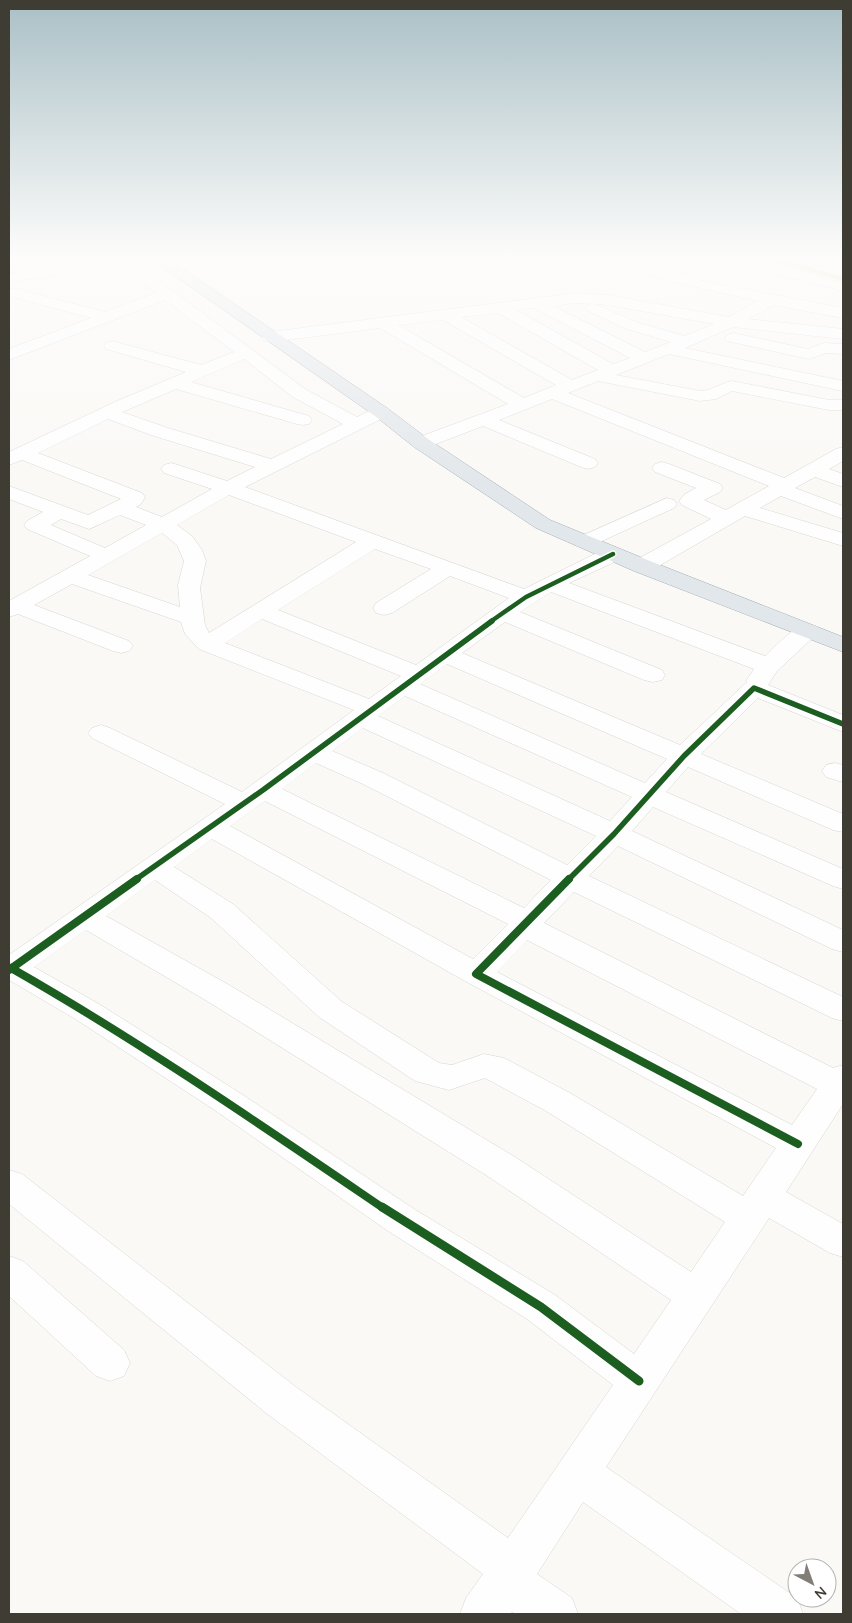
<svg xmlns="http://www.w3.org/2000/svg" width="852" height="1623" viewBox="0 0 852 1623" font-family="Quicksand,sans-serif">
	<style>
		.lines { fill: none; stroke-linecap: round; stroke-linejoin: round }
		.stream { stroke: #edd192; stroke-width: 4 }
		.minor-casing { stroke: #d8d6d1; stroke-width: 1 }
		.major-casing { stroke: #a6aeb3; stroke-width: 1 }
		.minor { fill: #fefefe; fill-rule: evenodd }
		.major { fill: #e2e7eb; fill-rule: evenodd }
		.cycleway-far3-casing { stroke: #fff; stroke-width: 7 }
		.cycleway-far2-casing { stroke: #fff; stroke-width: 9 }
		.cycleway-far1-casing { stroke: #fff; stroke-width: 11 }
		.cycleway-casing { stroke: #fff; stroke-width: 12 }
		.cycleway-far3 { stroke: #1b5e20; stroke-width: 4.5 }
		.cycleway-far2 { stroke: #1b5e20; stroke-width: 5.5 }
		.cycleway-far1 { stroke: #1b5e20; stroke-width: 8 }
		.cycleway { stroke: #1b5e20; stroke-width: 9 }
	</style>
	<rect width="100%" height="100%" fill="#fbf9f6"/>
	<g class="lines">
		<path class="stream" d="M768 258 843 279"/>
		<defs>
			<path id="minor" d="M110 258H145L143 261 135 263 305 389 357 417 375 408 381 407 387 408 390 412 387 416 245 487 524 589 605 549 613 548 621 549 624 554 621 559 569 583 765 656C779 644 796 621 816 626L820 631 777 671 768 685 843 715V732L758 698 701 754 843 814V832L833 830 688 767 666 792 843 869V889L833 886 653 807 632 831 843 930V952L832 949 618 846 589 876 843 997V1021L832 1018 574 892 544 923 833 1068 843 1065V1104L786 1192 843 1224V1257L830 1253 769 1218 606 1467 797 1598 803 1614H741L583 1502 537 1574 572 1598 578 1614H516L512 1612 510 1614H460L466 1598 483 1574 266 1413 9 1204V1170L22 1174 296 1387 508 1538 613 1385 527 1319 388 1231 216 1111 77 1020 9 980V955L225 804 92 738 88 733 92 728 101 725 110 728 242 792 354 710 199 649 185 634 181 622 72 584 34 605 129 641 133 646 129 651 121 653 113 651 18 614 9 617V601L90 556 27 529 24 525 27 521 43 512 9 499V486L88 515 121 499 22 460 9 465V452L117 401 186 372 106 349 104 346 106 343 112 341 201 365 234 352 165 300 9 360V349L91 318 9 296V290L13 288 105 312 156 293 120 265 9 282V274ZM244 359 293 397 343 424 271 459 168 428 122 412 176 389 297 424 303 425 309 424 312 420 309 416 191 382ZM108 419 154 436 255 467 227 481 178 465 171 463 164 465 161 469 164 473 212 489 162 517 136 507 141 504 145 497 142 493 38 453ZM229 495 356 542 209 633 205 625 200 588 206 561 202 550 192 536 177 525ZM120 515 146 525 105 548 51 525 61 519 89 529ZM162 533 177 545 184 561 178 585 180 607 88 575ZM375 549 431 569 376 603 373 608 376 613 384 615 392 613 450 576 509 598 416 665 278 610ZM551 592 754 669 746 681 747 682 680 745 462 653 505 622 644 680 653 682 662 680 665 675 662 670 520 612ZM262 619 401 676 369 699 225 643ZM447 664 667 759 645 783 420 684ZM405 696 632 797 610 821 378 716ZM363 728 596 836 567 865 383 773 332 751ZM316 763 365 785 551 880 524 908 282 789ZM265 801 508 924 473 959 230 826ZM212 839 465 981 776 1148 743 1196 570 1093 504 1058 484 1054 452 1065 439 1063 341 1001 233 904 174 867ZM155 880 211 918 319 1017 415 1081 449 1090 485 1078 546 1111 725 1222 691 1272 515 1157 229 985 106 916ZM86 930 207 1001 489 1177 671 1300 634 1354 555 1295 414 1209 240 1093 99 1004 34 967ZM527 940 817 1089 792 1125 497 972Z
				M611 258H631L702 281 843 308V318L774 305 748 319 843 329V339L733 327 685 348 843 381V391L669 354 616 375 700 391C711 391 721 383 732 381L829 400H843V410H829L732 391 716 399 700 401 598 381 568 393 784 478 836 449 843 447V461L829 469 843 474V487L815 477 795 488 843 506V519L781 496 760 508 843 533V546L745 516 650 571 642 572 634 571 631 566 634 561 711 519 682 505 679 501 685 494 696 488 655 472 652 468 655 464 662 462 669 464 720 484 723 488 720 492 704 500 726 510 769 486 552 399 499 420 595 459 598 463 595 467 588 469 581 467 483 426 428 447 421 449 414 447 412 443 414 439 508 404 380 328 270 342 264 340 262 337 264 334 270 332 576 293 608 295 729 317 757 301 666 280 613 261ZM576 303 592 304 588 305 585 308 588 311 627 329 671 342 645 352 553 306ZM594 304 608 305 714 324 685 336 639 323ZM534 308 630 358 613 364 516 310ZM498 313 598 370 572 380 461 317ZM443 320 556 385 524 398 398 325Z
				M725 258H749L843 283V291L727 261Z
				M733 333 808 349 824 343 843 344V354L826 353 809 359 727 341 725 338 727 335Z
				M667 498 674 500 677 504 674 508 591 546 584 548 577 546 573 542 577 538Z
				M835 763 843 765V782L826 777 822 771 826 765Z
				M9 1256 23 1261 124 1350 130 1363 124 1376 110 1381 96 1376 9 1296Z"/>
			<path id="major" d="M150 258H167L387 408 428 439 550 520 650 561 843 637V652L634 571 536 528 414 447 375 416Z"/>
		</defs>
		<use href="#minor" class="minor-casing"/>
		<use href="#major" class="major-casing"/>
		<use href="#minor" class="minor"/>
		<use href="#major" class="major"/>
		<defs>
			<path id="cycleway-far3" d="M490 622 526 597 613 554"/>
			<path id="cycleway-far2" d="M135 880 263 790 492 621
				M568 880 614 834 684 756 754 688 843 724"/>
			<path id="cycleway-far1" d="M569 879 476 974 798 1144
				M11 968C139 1041 261 1125 383 1208
				M9 970 137 879"/>
			<path id="cycleway" d="M382 1207 541 1307 639 1381"/>
		</defs>
		<use href="#cycleway-far3" class="cycleway-far3-casing"/>
		<use href="#cycleway-far2" class="cycleway-far2-casing"/>
		<use href="#cycleway-far1" class="cycleway-far1-casing"/>
		<use href="#cycleway" class="cycleway-casing"/>
		<use href="#cycleway-far3" class="cycleway-far3"/>
		<use href="#cycleway-far2" class="cycleway-far2"/>
		<use href="#cycleway-far1" class="cycleway-far1"/>
		<use href="#cycleway" class="cycleway"/>
	</g>
	<linearGradient id="sky" x2="0" y2="1"><stop stop-color="#aac0c6"/><stop offset="0.53" stop-color="#fdfcfb"/><stop offset="1" stop-color="#fdfcfb" stop-opacity="0"/></linearGradient>
	<rect width="852" height="485" fill="url(#sky)"/>
	<rect width="852" height="1623" fill="none" stroke="#3f3c34" stroke-width="20"/>
	<g transform="translate(812 1583) rotate(139)"><circle r="24" fill="#ffffff" stroke="#b2b1ae"/>
	<path d="M0-4L9 19L0 12L-9 19Z" fill="#817e78"/>
	<text y="-8" font-size="14" font-weight="bold" text-anchor="middle" fill="#3f3c34">N</text>
	</g>
</svg>
